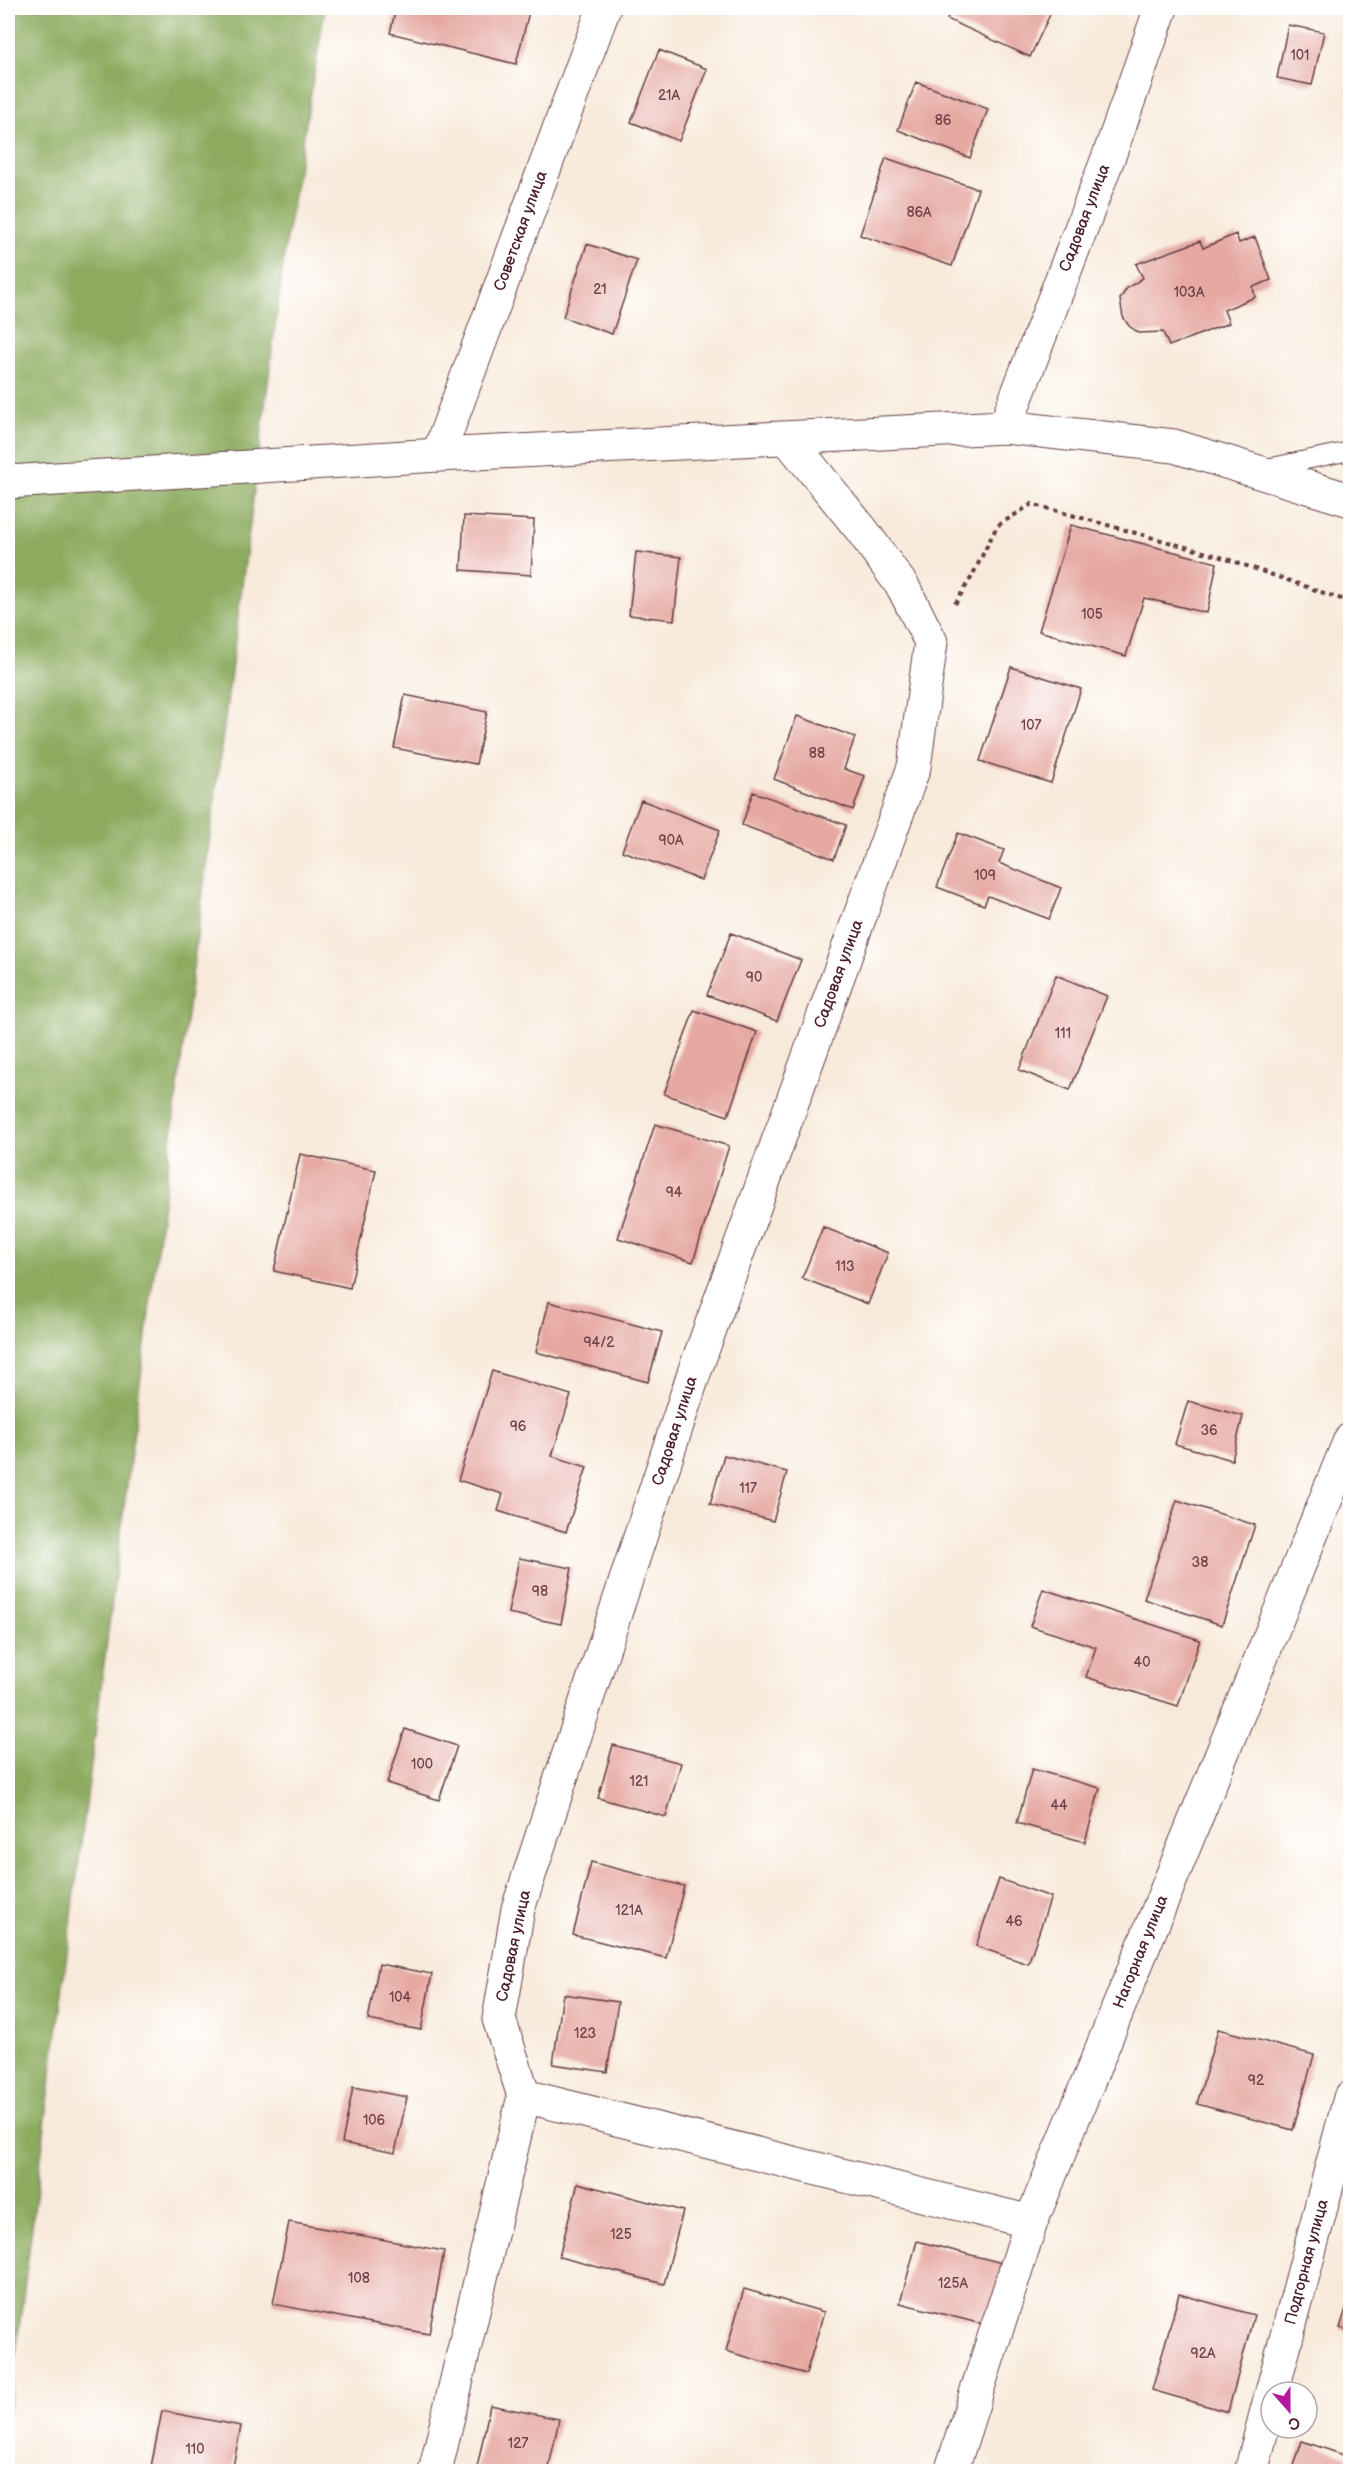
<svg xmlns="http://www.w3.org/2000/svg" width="1358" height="2479" viewBox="0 0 1358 2479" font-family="'Balsamiq Sans',sans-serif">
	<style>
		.forest { fill: #8cab5e; stroke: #6b6544; stroke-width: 1.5 }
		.building { fill: #e6a9a2 }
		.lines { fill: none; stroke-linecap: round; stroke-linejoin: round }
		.service-casing { stroke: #643d45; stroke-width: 20 }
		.minor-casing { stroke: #643d45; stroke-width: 35 }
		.tertiary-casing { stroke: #643d45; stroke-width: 35 }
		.path { stroke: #643d45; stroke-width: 4; stroke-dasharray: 4.5 4.5; stroke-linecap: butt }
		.service { stroke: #fff; stroke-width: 18 }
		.minor { stroke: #fff; stroke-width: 33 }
		.tertiary { stroke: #fff; stroke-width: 33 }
		.labels { text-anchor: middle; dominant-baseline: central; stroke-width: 4.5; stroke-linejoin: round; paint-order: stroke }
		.number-label { font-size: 14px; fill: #714249 }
		.street-label { font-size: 16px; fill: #4a1f2b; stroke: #fff }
	</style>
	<rect width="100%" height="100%" fill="#fff"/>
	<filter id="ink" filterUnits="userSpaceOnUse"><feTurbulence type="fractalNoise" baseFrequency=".0167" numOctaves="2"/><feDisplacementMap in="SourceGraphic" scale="12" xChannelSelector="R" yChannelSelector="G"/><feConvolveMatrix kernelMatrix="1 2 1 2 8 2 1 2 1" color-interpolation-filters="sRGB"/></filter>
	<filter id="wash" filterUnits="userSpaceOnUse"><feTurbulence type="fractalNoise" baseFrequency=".008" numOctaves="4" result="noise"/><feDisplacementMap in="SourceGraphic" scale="24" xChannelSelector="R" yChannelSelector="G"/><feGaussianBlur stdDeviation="1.35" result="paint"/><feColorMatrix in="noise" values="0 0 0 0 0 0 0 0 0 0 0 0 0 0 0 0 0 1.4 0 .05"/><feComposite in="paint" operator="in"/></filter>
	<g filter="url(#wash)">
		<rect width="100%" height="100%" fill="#f8eada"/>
		<path class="forest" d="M8 8H325L285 249 8 2414Z"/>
		<g id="blocks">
			<path class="building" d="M396 8H530L516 64 390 33Z
				M952 8H1053L1030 57 947 19Z
				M1288 25 1324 32 1312 85 1277 78Z
				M659 50 707 69 679 141 631 122Z
				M916 82 988 109 970 158 898 130Z
				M886 158 978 189 952 266 860 235Z
				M1236 234 1239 243 1255 237 1271 280 1253 287 1255 297 1224 310 1229 323 1169 346 1163 332 1139 333 1129 326 1123 317 1120 299 1127 288 1143 278 1136 264 1200 241 1203 248Z
				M587 244 637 260 612 334 563 317Z
				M464 516 534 520 531 575 461 570Z
				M1071 525 1217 563 1207 613 1144 598 1126 656 1039 631Z
				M636 552 681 557 674 620 629 615Z
				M1011 667 1081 689 1051 783 980 761Z
				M405 695 487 712 476 764 394 748Z
				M797 716 855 737 844 769 865 776 853 810 774 779Z
				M753 792 846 825 834 859 742 825Z
				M641 800 720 830 701 880 622 851Z
				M958 833 1004 850 999 863 1061 888 1049 919 988 896 984 905 937 887Z
				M731 933 801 960 777 1021 707 995Z
				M1056 975 1107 996 1070 1090 1019 1070Z
				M694 1010 757 1032 728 1116 664 1094Z
				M655 1124 729 1146 693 1262 618 1238Z
				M300 1154 376 1170 350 1288 274 1271Z
				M823 1227 888 1253 868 1304 802 1278Z
				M549 1302 662 1332 648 1382 536 1352Z
				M492 1371 571 1395 552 1456 587 1467 566 1532 498 1511 503 1494 458 1480Z
				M1188 1401 1243 1416 1232 1460 1175 1444Z
				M724 1455 787 1472 773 1521 710 1504Z
				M1177 1500 1255 1525 1222 1625 1144 1599Z
				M519 1558 572 1568 561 1624 508 1613Z
				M1043 1589 1200 1640 1178 1706 1086 1677 1096 1647 1030 1626Z
				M405 1729 457 1746 439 1800 387 1783Z
				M613 1745 681 1763 666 1817 598 1798Z
				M1032 1769 1100 1788 1085 1842 1017 1823Z
				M591 1862 684 1886 666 1958 573 1935Z
				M999 1879 1051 1897 1028 1964 976 1946Z
				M379 1964 432 1974 421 2030 368 2020Z
				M563 1994 618 2002 607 2072 553 2064Z
				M1218 2029 1314 2055 1293 2130 1197 2104Z
				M353 2087 407 2097 395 2153 342 2143Z
				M578 2183 683 2211 664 2284 559 2257Z
				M289 2222 444 2251 429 2334 273 2304Z
				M917 2241 1006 2264 990 2326 900 2303Z
				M744 2289 824 2312 806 2374 726 2351Z
				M1179 2294 1254 2315 1228 2412 1152 2390Z
				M1350 2296V2331L1340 2328Z
				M490 2405 559 2419 548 2472H494L477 2468Z
				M162 2411 241 2426 232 2472H150Z
				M1302 2441 1350 2457V2472H1292Z"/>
		</g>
	</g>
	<g filter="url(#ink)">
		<use href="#blocks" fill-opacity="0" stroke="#643d45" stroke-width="1.5"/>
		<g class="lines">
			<defs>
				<path id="service" d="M1267 468 1350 451"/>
				<path id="minor" d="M1005 427 1110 153 1161 8
					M438 455 604 8
					M524 2096 1031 2222
					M1272 2392 1350 2098
					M435 2472 524 2096 499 2019 518 1909 694 1373 914 767 931 642 903 587 861 529 788 439
					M951 2472 1031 2222 1350 1440
					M1251 2472 1271 2395"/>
				<path id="tertiary" d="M8 482 438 455 1005 427 1174 446 1350 500"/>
			</defs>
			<use href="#service" class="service-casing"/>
			<use href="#minor" class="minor-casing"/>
			<use href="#tertiary" class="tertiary-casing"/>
			<path class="path" d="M955 604 971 578 997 526 1032 504 1218 556 1350 602"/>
			<use href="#service" class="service"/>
			<use href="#minor" class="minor"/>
			<use href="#tertiary" class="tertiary"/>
		</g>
	</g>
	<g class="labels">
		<g class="number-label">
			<text x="1300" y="55">101</text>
			<text x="669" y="95">21А</text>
			<text x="943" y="120">86</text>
			<text x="919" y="212">86А</text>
			<text x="600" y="289">21</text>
			<text x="1189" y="292">103А</text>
			<text x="1092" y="614">105</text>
			<text x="1031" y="725">107</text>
			<text x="817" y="753">88</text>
			<text x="671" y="840">90А</text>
			<text x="985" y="875">109</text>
			<text x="754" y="977">90</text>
			<text x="1063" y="1033">111</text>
			<text x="674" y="1192">94</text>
			<text x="845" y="1266">113</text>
			<text x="599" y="1342">94/2</text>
			<text x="518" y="1426">96</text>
			<text x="1209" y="1430">36</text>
			<text x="748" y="1488">117</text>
			<text x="1200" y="1562">38</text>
			<text x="540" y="1591">98</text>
			<text x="1142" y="1662">40</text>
			<text x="422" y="1764">100</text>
			<text x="639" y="1781">121</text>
			<text x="1059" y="1805">44</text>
			<text x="629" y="1910">121А</text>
			<text x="1014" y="1921">46</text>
			<text x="400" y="1997">104</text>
			<text x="585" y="2033">123</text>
			<text x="1256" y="2080">92</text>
			<text x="374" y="2120">106</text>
			<text x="621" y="2234">125</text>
			<text x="359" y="2278">108</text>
			<text x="953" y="2283">125А</text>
			<text x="1203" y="2353">92А</text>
			<text x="518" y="2443">127</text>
			<text x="195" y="2449">110</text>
		</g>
		<g class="street-label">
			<text transform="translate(1085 218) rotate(-69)">Садовая улица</text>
			<text transform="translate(521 231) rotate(-70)">Советская улица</text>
			<text transform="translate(839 974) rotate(-70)">Садовая улица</text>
			<text transform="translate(675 1431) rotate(-72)">Садовая улица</text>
			<text transform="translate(514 1946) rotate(-78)">Садовая улица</text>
			<text transform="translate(1141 1952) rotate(-68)">Нагорная улица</text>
			<text transform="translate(1307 2262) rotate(-75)">Подгорная улица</text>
		</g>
	</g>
	<rect width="1358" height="2479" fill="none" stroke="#fff" stroke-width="30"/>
	<g transform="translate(1289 2410) rotate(159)"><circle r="28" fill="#ffffff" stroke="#b7a5aa" stroke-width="1.5"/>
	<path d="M0-4.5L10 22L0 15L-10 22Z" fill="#b5179e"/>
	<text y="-9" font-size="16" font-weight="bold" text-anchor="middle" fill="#4a1f2b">С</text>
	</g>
</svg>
